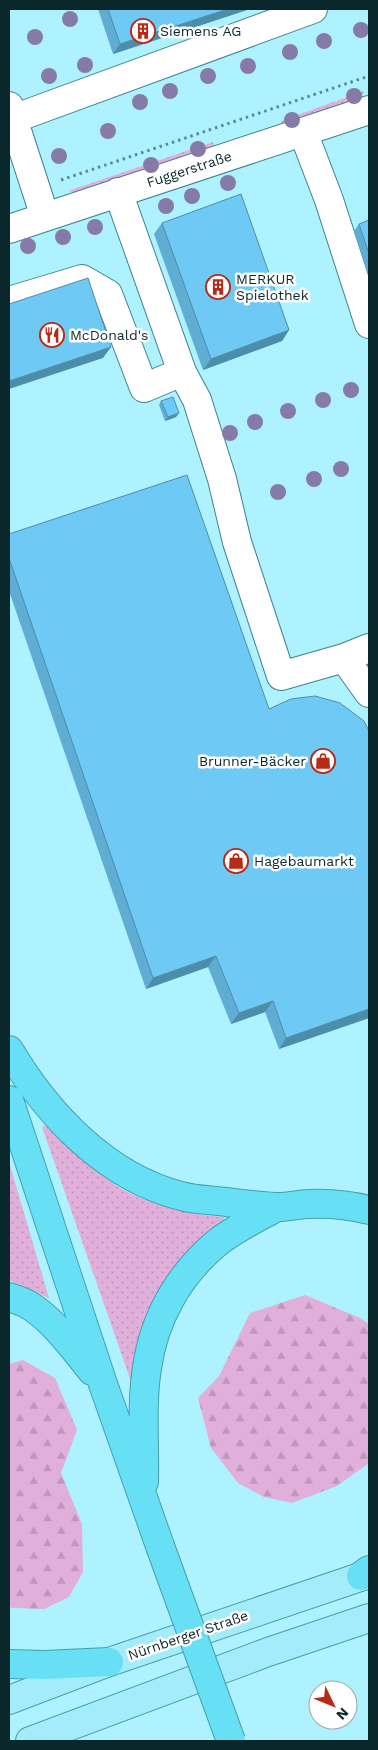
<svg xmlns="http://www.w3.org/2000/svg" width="378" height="1750" viewBox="0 0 378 1750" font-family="'Work Sans',sans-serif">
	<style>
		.green { fill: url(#green-dots) }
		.forest { fill: url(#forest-firs) }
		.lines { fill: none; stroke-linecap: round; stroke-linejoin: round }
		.minor-casing { stroke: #3f818d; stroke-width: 30 }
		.major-casing { stroke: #469faf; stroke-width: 30 }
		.highway-casing { stroke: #469faf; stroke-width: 30 }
		.path { stroke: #5a8a93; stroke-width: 3; stroke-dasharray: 2.5 4; stroke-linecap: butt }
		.minor { stroke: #fff; stroke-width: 28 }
		.major { stroke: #a4ecf9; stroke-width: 28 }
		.highway { stroke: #67e0f5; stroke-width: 28 }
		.highway-bridge-casing { stroke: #469faf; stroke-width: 30; stroke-linecap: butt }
		.highway-bridge { stroke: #67e0f5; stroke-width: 28 }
		.tree { fill: #867ba8 }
		.wall { fill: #5fadd3 }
		.shaded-wall { fill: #4d8dac }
		.building { fill: #6ec9f5; stroke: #4d8dac }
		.labels { text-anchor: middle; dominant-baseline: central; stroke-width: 5; stroke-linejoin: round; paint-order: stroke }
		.poi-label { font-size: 14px; fill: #0a272c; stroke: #fff; text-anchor: start }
		.street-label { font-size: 14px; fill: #0a272c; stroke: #fff }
	</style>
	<defs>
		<pattern id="green-dots" width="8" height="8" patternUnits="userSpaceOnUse" patternTransform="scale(1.25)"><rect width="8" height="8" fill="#e1b0da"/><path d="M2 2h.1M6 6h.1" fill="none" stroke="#c097bb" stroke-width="1.8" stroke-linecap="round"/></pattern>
		<pattern id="forest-firs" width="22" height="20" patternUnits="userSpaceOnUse" patternTransform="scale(1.25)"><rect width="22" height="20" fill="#e1b0da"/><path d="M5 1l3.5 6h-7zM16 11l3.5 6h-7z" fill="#c097bb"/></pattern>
	</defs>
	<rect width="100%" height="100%" fill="#aef2ff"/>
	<path class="green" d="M364 91 361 99 283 127 281 121Z
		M213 142 215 149 79 193 68 191Z
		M49 1123C69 1143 90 1168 114 1184 144 1204 189 1215 224 1217V1224L134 1390 42 1127Z
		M9 1162 49 1298 9 1280Z"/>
	<path class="forest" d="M305 1295 360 1318 369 1324V1463L337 1486 292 1503 264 1497 238 1483 211 1448 198 1398 219 1376 250 1313Z
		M23 1360 55 1378 77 1430 61 1473 82 1524 83 1572 69 1597 44 1609 12 1608 9 1606V1364Z"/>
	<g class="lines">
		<defs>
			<path id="minor" d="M9 106 45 217
				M13 119 313 9
				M303 132 329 200 369 324
				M118 192 182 372 197 400 222 479 237 542 281 676 344 658 369 648
				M9 229 369 110
				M9 301 82 279 108 294 144 388 182 372
				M344 658 369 693"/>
			<path id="major" d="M9 1700 109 1662 369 1574
				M30 1741 268 1652 369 1618"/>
			<path id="highway" d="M9 1050C47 1114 106 1177 181 1196 196 1200 212 1200 226 1202 243 1204 259 1206 275 1207 287 1208 298 1204 309 1204 330 1203 349 1205 369 1210
				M9 1100 103 1384 160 1546
				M9 1297C15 1299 21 1301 27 1304 52 1318 74 1349 92 1371
				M144 1482C145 1444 141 1405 147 1368 154 1318 179 1274 218 1242 236 1228 257 1218 277 1207
				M361 1576 369 1570
				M9 1664 44 1665 109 1662"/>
		</defs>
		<use href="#minor" class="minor-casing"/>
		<use href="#major" class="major-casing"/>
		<use href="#highway" class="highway-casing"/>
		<path class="path" d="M61 180 369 76"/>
		<use href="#minor" class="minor"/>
		<use href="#major" class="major"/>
		<use href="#highway" class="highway"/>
		<defs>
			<path id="highway-bridge" d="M160 1546 231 1741"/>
		</defs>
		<use href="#highway-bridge" class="highway-bridge-casing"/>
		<use href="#highway-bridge" class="highway-bridge"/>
	</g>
	<g class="tree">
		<circle cx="70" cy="19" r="8"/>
		<circle cx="361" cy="30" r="8"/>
		<circle cx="35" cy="37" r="8"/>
		<circle cx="324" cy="41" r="8"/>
		<circle cx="290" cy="52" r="8"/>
		<circle cx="85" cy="65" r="8"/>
		<circle cx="248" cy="66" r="8"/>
		<circle cx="49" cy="76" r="8"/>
		<circle cx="208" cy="76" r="8"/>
		<circle cx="170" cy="91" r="8"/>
		<circle cx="354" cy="96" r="8"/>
		<circle cx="140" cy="102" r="8"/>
		<circle cx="292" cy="120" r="8"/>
		<circle cx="108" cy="131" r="8"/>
		<circle cx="198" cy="149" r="8"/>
		<circle cx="59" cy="156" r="8"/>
		<circle cx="151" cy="165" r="8"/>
		<circle cx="228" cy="183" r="8"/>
		<circle cx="192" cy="196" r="8"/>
		<circle cx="166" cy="206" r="8"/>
		<circle cx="95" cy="227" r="8"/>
		<circle cx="63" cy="237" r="8"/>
		<circle cx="28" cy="246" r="8"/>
		<circle cx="351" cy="390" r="8"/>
		<circle cx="323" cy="400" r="8"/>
		<circle cx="288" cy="411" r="8"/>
		<circle cx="255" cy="422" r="8"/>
		<circle cx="230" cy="433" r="8"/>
		<circle cx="341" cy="469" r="8"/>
		<circle cx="314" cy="479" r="8"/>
		<circle cx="278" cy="492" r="8"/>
	</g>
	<path class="wall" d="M98 9H250L113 54Z
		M369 220V277L354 231 359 224Z
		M162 223 289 330 282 341 203 370 154 234Z
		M161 401 176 417 165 421 159 405Z
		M9 534 369 1018 279 1049 265 1012 231 1024 208 967 146 989 9 591Z"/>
	<path class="shaded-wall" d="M228 9H250L113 54 120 44Z
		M289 330 282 341 203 370 211 359Z
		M111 347 103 358 9 389V381Z
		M179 413 176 417 165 421 168 417Z
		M216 956 208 967 146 989 153 978Z
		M273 1001 265 1012 231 1024 239 1013Z
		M369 1009V1018L279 1049 286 1038Z"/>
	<path class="building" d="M108 9H228L120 44Z
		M241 194 289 330 211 359 162 223Z
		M369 220V254L359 224Z
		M88 278 111 347 9 381V304Z
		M173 397 179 413 168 417 161 401Z
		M187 475 269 709 291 699 315 696 340 703 364 721 369 731V1009L286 1038 273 1001 239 1013 216 956 153 978 9 558V534Z"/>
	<defs>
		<symbol id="building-ring" viewBox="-11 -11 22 22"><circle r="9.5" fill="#fff" stroke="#b72a17" stroke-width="1.5"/><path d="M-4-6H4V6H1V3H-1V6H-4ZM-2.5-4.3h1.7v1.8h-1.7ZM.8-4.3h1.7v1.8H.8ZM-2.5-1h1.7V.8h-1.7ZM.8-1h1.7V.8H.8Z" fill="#b72a17"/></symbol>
		<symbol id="restaurant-ring" viewBox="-11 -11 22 22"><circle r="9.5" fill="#fff" stroke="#b72a17" stroke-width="1.5"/><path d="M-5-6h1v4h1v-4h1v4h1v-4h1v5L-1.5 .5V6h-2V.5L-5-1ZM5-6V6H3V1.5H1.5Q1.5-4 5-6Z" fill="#b72a17"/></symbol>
		<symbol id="shop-ring" viewBox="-11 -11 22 22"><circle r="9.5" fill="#fff" stroke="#b72a17" stroke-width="1.5"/><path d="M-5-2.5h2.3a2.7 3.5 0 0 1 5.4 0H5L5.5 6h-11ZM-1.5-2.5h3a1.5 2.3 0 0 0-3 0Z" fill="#b72a17"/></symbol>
	</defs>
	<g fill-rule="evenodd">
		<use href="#building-ring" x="129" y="17" width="28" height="28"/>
		<use href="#building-ring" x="204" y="273" width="28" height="28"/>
		<use href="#restaurant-ring" x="38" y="321" width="28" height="28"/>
		<use href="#shop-ring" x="309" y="747" width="28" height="28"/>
		<use href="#shop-ring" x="222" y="847" width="28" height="28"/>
	</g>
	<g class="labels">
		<g class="poi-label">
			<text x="160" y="31">Siemens AG</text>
			<text x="236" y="279">MERKUR<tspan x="236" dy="16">Spielothek</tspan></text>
			<text x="70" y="335">McDonald's</text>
			<text x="306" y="761" text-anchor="end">Brunner-Bäcker</text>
			<text x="254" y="861">Hagebaumarkt</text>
		</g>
		<g class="street-label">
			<text transform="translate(189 169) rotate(-18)">Fuggerstraße</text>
			<text transform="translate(188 1635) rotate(-19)">Nürnberger Straße</text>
		</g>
	</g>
	<rect width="378" height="1750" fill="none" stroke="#0a272c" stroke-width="20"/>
	<g transform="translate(333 1705) rotate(133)"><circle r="24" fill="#ffffff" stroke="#9da9ab"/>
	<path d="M0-4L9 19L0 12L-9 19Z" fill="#b72a17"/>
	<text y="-8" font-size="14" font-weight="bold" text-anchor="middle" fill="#0a272c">N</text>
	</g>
</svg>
